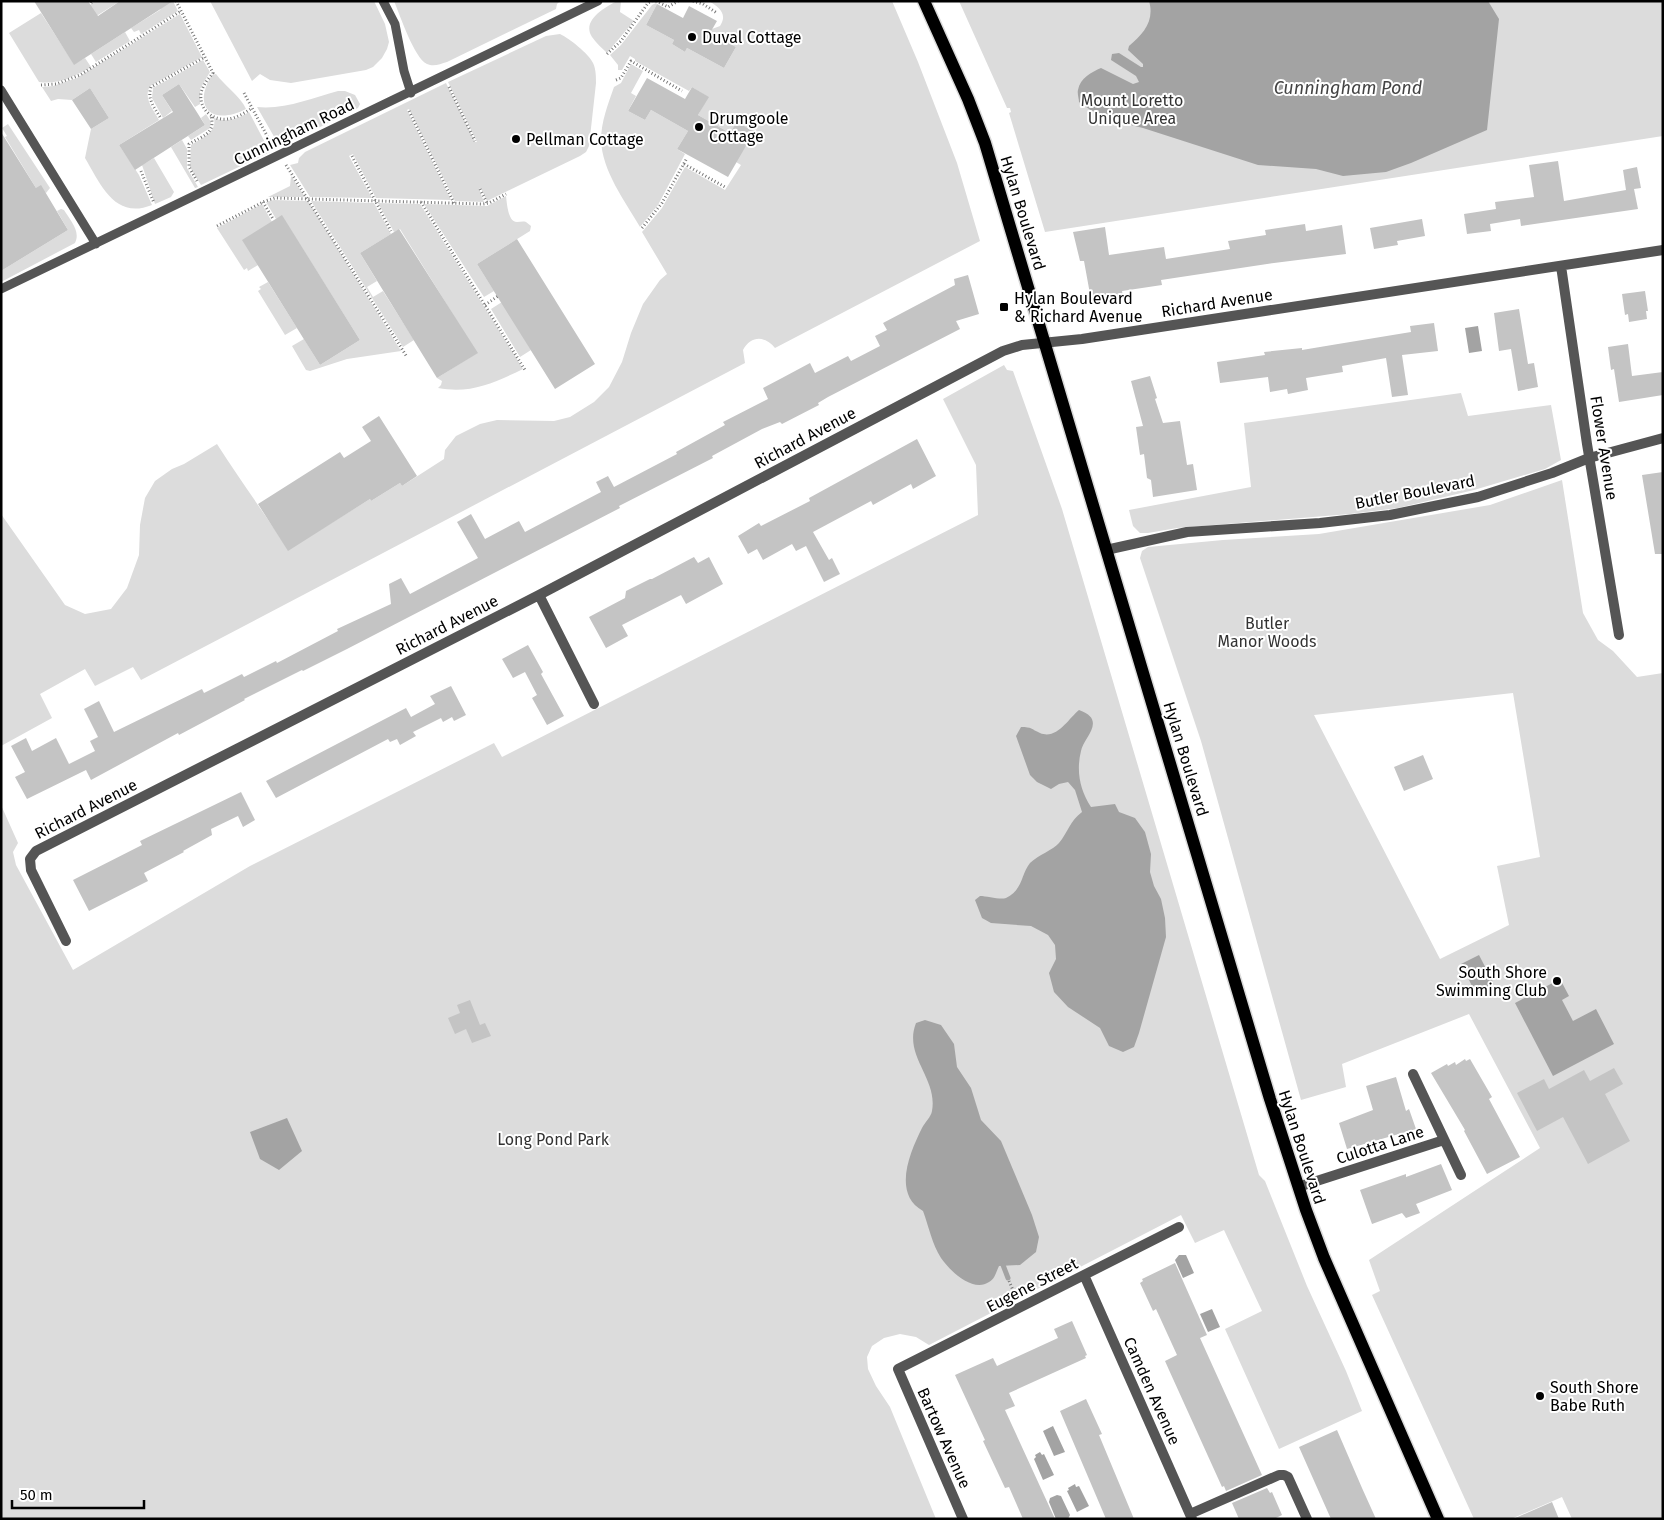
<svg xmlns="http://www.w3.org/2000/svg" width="1664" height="1520" viewBox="0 0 1664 1520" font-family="'Fira Sans',sans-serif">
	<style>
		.green { fill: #dcdcdc; fill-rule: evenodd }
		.water { fill: #a3a3a3 }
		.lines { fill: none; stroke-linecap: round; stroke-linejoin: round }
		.stream { stroke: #a3a3a3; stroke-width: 5 }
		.building { fill: #c4c4c4 }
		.primary-casing { stroke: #dbdbdb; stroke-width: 15 }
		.path { stroke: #777; stroke-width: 3; stroke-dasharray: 1 2.5; stroke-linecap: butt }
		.service { stroke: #555; stroke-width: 9 }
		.minor { stroke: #555; stroke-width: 10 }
		.primary { stroke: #000; stroke-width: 12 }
		.poi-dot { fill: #000; stroke: #fff; stroke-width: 2 }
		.labels { text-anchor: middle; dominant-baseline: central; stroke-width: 4; stroke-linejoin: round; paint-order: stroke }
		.poi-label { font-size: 16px; fill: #000; stroke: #fff; text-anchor: start }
		.park-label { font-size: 16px; fill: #333; stroke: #fff }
		.street-label { font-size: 16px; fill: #000; stroke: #fff }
		.water-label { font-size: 18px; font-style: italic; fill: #444; stroke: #fff }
	</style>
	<rect width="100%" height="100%" fill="#fff"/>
	<path class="green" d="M95 1H120L87 22 90 5Z
		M166 1H173L178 11 141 34 139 30 134 32 131 28 160 10Z
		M210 1H374L385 24 389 42 387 49 382 58 373 67 366 70 291 83 270 80 260 74 252 81Z
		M394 1H560L557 4 556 9 447 62C440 64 434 67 427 64 414 58 400 15 394 1Z
		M617 1H621L620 12 634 21 607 53C602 48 596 43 592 37 581 20 606 7 617 1Z
		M709 1H892L918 62 957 163 980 241 775 348C766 336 751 335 743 350L745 363 141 680 133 667 95 686 85 669 40 694 52 718 1 746V514L65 605 85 614 111 609 127 588 139 555 140 525 145 498 155 481 172 469 184 464 217 444C240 480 265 514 288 550L370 499 371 501 400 483 402 486 444 459 445 450 456 436 480 424 497 420 554 421 570 417 594 402 609 387 622 362 631 333 643 304 660 280 667 274 642 232 662 208 685 167 725 190 741 165 736 162 730 133 698 115 708 97 692 87 689 91 635 61V59L630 56 622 70H618V65L610 55 621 45 652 5 656 3 657 4 646 25 674 40 672 44 685 52 687 48 724 68 736 47 710 33 712 29 720 26C728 14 719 7 709 1Z
		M959 1H1663V136L1045 232 1009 113 1011 112 1010 108H1007Z
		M41 13 74 64 85 58 91 67C75 76 58 85 39 82L9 33Z
		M180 14 202 57 150 86C143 98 153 109 159 120L119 145 139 175 152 205C115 220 101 185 85 158L91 129 109 118 90 88 72 100 58 99 51 101 42 87 53 86 77 78Z
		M125 32 130 41 96 62 91 54Z
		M560 34C569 38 589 54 593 63 596 69 596 77 596 83L589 146 586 152 580 156 487 201 481 188 479 189 484 202 455 201 409 109 407 110 451 200 376 198 353 154 349 156 372 198 310 197 290 165 298 163 299 158 305 152 446 83 475 142H477L448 82 546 36Z
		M203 60 210 72 200 89V104L195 107 179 84 162 95 172 111 163 118 152 98 153 88Z
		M631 64 643 71 631 93 636 96 628 111 645 120 651 110 688 131 677 149 685 154 658 205 640 227C625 201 602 171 601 140 601 122 608 104 614 87L621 83Z
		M216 74C224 85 242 98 246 109 213 126 191 108 212 75Z
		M338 91H345L355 95 360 104 358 108 280 147 257 107C284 110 312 98 338 91Z
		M249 112 270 152 201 185 190 167 191 145C202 138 217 133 214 118 226 123 238 119 249 112Z
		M206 114 211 122 210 128 191 140 188 136 205 125 201 118Z
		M8 124 50 188 46 193 36 188 5 137 7 136 2 128Z
		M182 140 187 149V168L198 187 195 188 171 147Z
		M154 158 174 192 171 197 155 204 142 165Z
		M291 176 305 197H268L290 186Z
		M506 196C507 204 508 222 517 222 520 222 523 221 526 222L531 226 530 231 477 264 494 291 484 297 424 204 487 206Z
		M274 200 308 201 401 351 347 359 310 371 306 370 292 346 304 339 320 365 360 340 282 216 276 219 266 202Z
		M311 201 374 203 391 234 360 253 377 281 367 287 373 297 383 291 414 340 403 347Z
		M378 203 420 204 523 369C494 383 471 394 438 388L441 385 442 381 437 378 477 353 400 229 394 232Z
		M262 204 272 222 258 265 248 271 247 268 244 270 217 228Z
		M61 209 64 210C70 220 81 231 75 243L1 282V271L68 230 57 211Z
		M268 282 297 328 285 335 258 291 261 289 259 287Z
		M502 302 531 350 520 357 491 309Z
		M1004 365 1007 370 1013 371 1062 509 1259 1175 1265 1181 1307 1286 1346 1371 1362 1411 1279 1449 1225 1329 1262 1311 1224 1230 1195 1243 1181 1215 929 1345 916 1337 900 1334 884 1338 872 1346 867 1357 868 1369 876 1386 890 1407 936 1519H1V805L18 843 13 852 16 865 73 970 250 866 494 743 502 757 978 515 976 465 943 399Z
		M1461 393 1468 416 1551 405 1561 460 1545 469 1474 490 1398 508 1350 514 1177 528 1148 533H1140L1133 526 1129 510 1251 487 1244 423Z
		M1562 480 1583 613 1598 640 1613 651 1637 677 1663 673V1519H1572L1562 1497 1511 1519H1474L1372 1295 1380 1291 1369 1260 1540 1148 1469 1014 1342 1064 1346 1087 1301 1100 1201 741 1140 558 1142 551 1148 547 1223 540 1319 534 1490 505ZM1513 693 1540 857 1497 866 1509 925 1440 959 1314 715Z"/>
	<path class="water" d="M1149 1H1488L1499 19 1487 130 1411 163 1386 172 1343 176 1316 169 1258 165 1143 128 1102 118 1079 102C1079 99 1077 93 1078 90 1080 78 1092 72 1101 68L1133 84 1139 82 1136 76 1111 60 1112 54 1119 53 1141 67H1143V64L1128 50 1129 46C1143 34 1155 21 1149 1Z
		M1478 326 1482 351 1469 353 1465 328Z
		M1079 710C1108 720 1083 738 1081 751 1076 771 1080 790 1091 807L1115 804 1119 812 1135 818 1145 832 1151 854 1150 872 1154 886 1161 899 1165 918 1166 937 1139 1033 1134 1047 1123 1052 1109 1046 1100 1028 1068 1007 1054 992 1049 973 1056 959 1055 945 1048 935 1031 926 991 923 982 918 975 900 980 896C987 896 1000 900 1006 898 1023 890 1021 874 1030 863 1038 855 1053 850 1059 843 1068 832 1070 821 1082 812L1075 790 1068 782 1059 784 1051 789 1037 782 1030 775 1016 736 1021 727C1032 727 1031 729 1040 733 1057 740 1068 719 1079 710Z
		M1479 955 1494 984 1476 994 1461 964Z
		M1560 979 1569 996 1562 1000 1573 1021 1596 1009 1614 1044 1553 1076 1515 1003Z
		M925 1020 941 1025 954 1044 957 1067 971 1088 981 1120 1001 1141 1032 1215 1039 1237 1036 1252 1020 1265 999 1266C996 1272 995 1279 989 1282 973 1293 950 1271 941 1258 932 1244 929 1227 923 1211 892 1194 910 1152 922 1128 925 1122 931 1117 932 1111 938 1078 903 1056 916 1023Z
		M287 1118 302 1151 279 1170 260 1159 250 1132Z
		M1179 1255H1186L1194 1273 1183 1278 1175 1260Z
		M1212 1309 1220 1327 1208 1332 1200 1314Z
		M1053 1426 1065 1452 1054 1456 1043 1431Z
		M1040 1452 1042 1455 1044 1454 1054 1475 1043 1480 1034 1459 1036 1457 1035 1455Z
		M1075 1484 1076 1487 1079 1486 1089 1506 1077 1512 1067 1491 1069 1490 1068 1488Z
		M1057 1495 1061 1496 1070 1515 1068 1519H1056L1049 1502 1050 1498Z"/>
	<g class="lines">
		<path class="stream" d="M1003 1265 1008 1278"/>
	</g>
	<path class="building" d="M34 1H88L98 16 120 1H173L74 65Z
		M657 4 683 18 689 6 717 21 710 33 736 47 724 68 687 48 685 52 672 44 674 40 646 25Z
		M647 78 685 99 692 87 709 97 698 115 730 133 737 122 754 132 728 177 677 149 688 131 651 110 645 120 628 111Z
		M179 84 205 125 135 170 119 145 173 112 162 95Z
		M90 88 109 118 91 129 72 100Z
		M1 132 36 188 41 185 68 230 1 271Z
		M1558 161 1564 201 1626 190 1623 170 1637 167 1641 188 1634 189 1638 209 1521 226 1520 219 1490 224 1491 231 1467 234 1464 214 1496 209 1495 202 1534 197 1529 165Z
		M282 215 360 340 320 365 242 240Z
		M1422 219 1425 236 1397 241 1398 245 1374 249 1370 228Z
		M1305 224 1306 231 1342 225 1346 254 1274 263 1161 280 1162 285 1122 291 1123 296 1093 301 1092 293 1090 294 1084 261H1080L1073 232 1105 227 1109 255 1164 247 1166 259 1230 249 1228 241 1266 235 1265 230Z
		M399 229 478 353 437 378 360 253Z
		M517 239 595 364 555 389 477 264Z
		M968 275 979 314 956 321 960 329 828 397 818 403 819 405 782 424 780 422 762 429 712 456 713 458 619 506 620 508 347 649 303 671 302 670 244 699 245 700 179 735 178 733 91 780 86 770 27 799 15 777 25 772 11 746 26 738 32 751 56 738 69 764 95 751 90 741 98 737 84 709 99 701 114 732 202 689 204 693 242 674 244 677 276 661 277 663 338 631 337 629 391 604 389 584 401 578 410 594 478 558 457 522 471 514 485 539 519 521 525 532 601 492 596 482 608 476 614 487 677 454 676 452 725 425 723 422 768 399 763 388 782 378 810 363 815 373 848 356 851 361 880 346 875 336 887 330 883 323 955 285 954 279Z
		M1645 291 1648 311H1646L1647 319 1629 322 1628 314 1625 315 1622 294Z
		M1519 309 1528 364 1534 363 1538 387 1518 391 1511 349 1499 351 1494 313Z
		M1434 323 1438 351 1402 355 1408 395 1392 397 1386 358 1342 366 1343 372 1306 378 1308 390 1288 394 1287 389 1270 392 1268 377 1220 383 1217 362 1265 355 1264 352 1302 348V350L1338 344 1411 332 1410 326Z
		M1628 344 1632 376 1663 372V395L1619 402 1614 369 1611 370 1608 347Z
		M1150 376 1157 398 1155 399 1163 423 1180 421 1187 465 1193 464 1197 490 1153 497 1151 480 1147 478 1144 454 1140 455 1136 427 1143 426 1131 381Z
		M379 416 417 476 402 486 400 483 371 501 370 499 288 551 258 504 340 452 344 458 371 441 362 427Z
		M917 439 936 476 913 489 911 484 873 505 871 501 813 532 829 560 832 558 840 574 824 582 806 546 796 551 792 544 763 560 757 549 748 554 738 536 759 523 761 526 810 501 809 498Z
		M1663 472V554H1655L1642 475Z
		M694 557 698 563 709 557 723 584 686 604 681 595 622 625 628 636 606 648 589 617 625 598 626 591 650 579H652Z
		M528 645 543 672 541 674 564 716 547 725 532 698 537 695 525 672 513 678 502 659Z
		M451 686 466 715 454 721 452 717 443 722 441 718 413 732 416 736 400 745 397 739 390 742 388 739 276 798 266 781 406 708 411 717 435 704 430 696Z
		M1423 755 1433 779 1404 791 1394 767Z
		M241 792 255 820 243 827 238 816 211 829 212 835 183 851 184 852 144 873 148 881 89 911 73 880 142 845 140 841Z
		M470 1000 480 1025 485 1023 491 1036 472 1043 466 1029 455 1034 448 1018 460 1013 457 1005Z
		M1465 1059 1466 1061 1470 1059 1492 1097 1489 1099 1520 1157 1487 1174 1464 1131 1465 1130 1431 1073 1447 1064 1448 1066 1455 1062 1456 1065Z
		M1614 1068 1623 1084 1605 1094 1630 1141 1588 1164 1563 1117 1537 1131 1517 1093 1544 1079 1549 1089 1584 1070 1590 1081Z
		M1396 1077 1406 1111 1409 1109 1416 1129 1347 1149 1339 1123 1373 1110 1366 1086Z
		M1441 1164 1452 1190 1416 1204 1420 1213 1406 1218 1402 1213 1372 1224 1360 1190 1406 1174V1177Z
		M1175 1263 1207 1335 1200 1338 1262 1475 1226 1491 1224 1486 1222 1487 1169 1370 1165 1361 1177 1355 1156 1309 1153 1311 1140 1283 1143 1281 1142 1279Z
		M1072 1321 1087 1355 1085 1356 1086 1358 1009 1393 1015 1406 1005 1410 1055 1519H1023L1009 1487 1005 1488 983 1441 985 1440 955 1375 993 1358 997 1366 1058 1338 1054 1329Z
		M1086 1399 1102 1434 1099 1435 1134 1519H1106L1060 1411Z
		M1337 1430 1362 1488 1376 1519H1331L1299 1447Z
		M1267 1488 1270 1493 1272 1492 1282 1515 1274 1519H1239L1232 1503Z
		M1552 1502 1559 1519H1513Z"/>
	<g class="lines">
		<defs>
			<path id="primary" d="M924 1 968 99 985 143 1270 1099 1306 1210 1324 1258 1438 1519"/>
		</defs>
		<use href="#primary" class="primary-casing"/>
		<path class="path" d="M176 1 213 73C208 79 203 85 201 93 199 109 212 121 228 119 236 118 245 113 252 108
			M656 1 668 7 678 1
			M693 1 703 4 717 13
			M91 3 92 1
			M607 54 621 41 648 3 652 1
			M616 80 621 78 631 61 682 91
			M41 85 56 84 80 75 181 11
			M449 87 475 141
			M244 93 272 145
			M409 111 454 203
			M160 117C154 107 147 99 151 87L205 57
			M352 156 391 231
			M684 164 725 187
			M286 165 407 357
			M141 171 154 203
			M197 181 189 167V144C202 136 216 134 211 116
			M480 189 487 203
			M263 202 273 219
			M421 202 525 370
			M217 226 265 201 275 198 483 204 489 203 506 194
			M642 228 662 203 687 158
			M485 305 498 296
			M1009 1281 1016 1297"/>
		<path class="service" d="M383 1 395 24 404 71 411 93
			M1 90 96 244
			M1 289 598 1"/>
		<path class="minor" d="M1561 266 1587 444 1619 635
			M1106 550 1187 532 1320 523 1390 515 1478 497 1552 473 1589 458 1663 438
			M539 595 594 704
			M66 941 31 870 30 859 36 851 539 595 1003 351 1022 345 1082 339 1663 250
			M1413 1074 1461 1175
			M1298 1187 1444 1140
			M1084 1275 1192 1519
			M1190 1514 1279 1475H1284L1288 1477 1307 1519
			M963 1519 898 1369 1179 1227"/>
		<use href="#primary" class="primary"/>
	</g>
	<g class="poi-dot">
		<circle cx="692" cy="37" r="5"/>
		<circle cx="699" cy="127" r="5"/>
		<circle cx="516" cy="139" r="5"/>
		<rect x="999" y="302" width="10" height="10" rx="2.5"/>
		<circle cx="1557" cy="981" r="5"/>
		<circle cx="1540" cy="1396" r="5"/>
	</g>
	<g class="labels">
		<g class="poi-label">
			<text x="702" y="37">Duval Cottage</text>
			<text x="709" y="118">Drumgoole<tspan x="709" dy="18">Cottage</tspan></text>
			<text x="526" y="139">Pellman Cottage</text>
			<text x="1014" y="298">Hylan Boulevard<tspan x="1014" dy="18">&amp; Richard Avenue</tspan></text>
			<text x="1547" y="972" text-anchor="end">South Shore<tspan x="1547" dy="18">Swimming Club</tspan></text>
			<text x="1550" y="1387">South Shore<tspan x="1550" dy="18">Babe Ruth</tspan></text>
		</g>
		<g class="park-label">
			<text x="1132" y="100">Mount Loretto<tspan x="1132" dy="18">Unique Area</tspan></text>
			<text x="1267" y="623">Butler<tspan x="1267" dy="18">Manor Woods</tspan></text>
			<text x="553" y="1139">Long Pond Park</text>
		</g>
		<g class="street-label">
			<text transform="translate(294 132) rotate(-26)">Cunningham Road</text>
			<text transform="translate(1023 213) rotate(73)">Hylan Boulevard</text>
			<text transform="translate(1217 303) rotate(-9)">Richard Avenue</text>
			<text transform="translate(805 438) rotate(-28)">Richard Avenue</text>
			<text transform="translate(1604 448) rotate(81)">Flower Avenue</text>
			<text transform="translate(1415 492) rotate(-11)">Butler Boulevard</text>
			<text transform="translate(447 625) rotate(-27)">Richard Avenue</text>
			<text transform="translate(1186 759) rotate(73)">Hylan Boulevard</text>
			<text transform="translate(86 809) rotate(-27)">Richard Avenue</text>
			<text transform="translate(1380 1145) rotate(-18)">Culotta Lane</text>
			<text transform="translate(1302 1147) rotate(72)">Hylan Boulevard</text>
			<text transform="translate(1032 1285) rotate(-27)">Eugene Street</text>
			<text transform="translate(1152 1391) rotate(66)">Camden Avenue</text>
			<text transform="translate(944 1438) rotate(66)">Bartow Avenue</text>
		</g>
		<g class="water-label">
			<text x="1348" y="88">Cunningham Pond</text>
		</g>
	</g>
	<rect width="1664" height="1520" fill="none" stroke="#000000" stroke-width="5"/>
	<path d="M12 1500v8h132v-8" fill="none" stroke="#000000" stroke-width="2.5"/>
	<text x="20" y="1500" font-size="15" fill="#000000" stroke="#ffffff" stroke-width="4" paint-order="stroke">50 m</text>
</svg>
